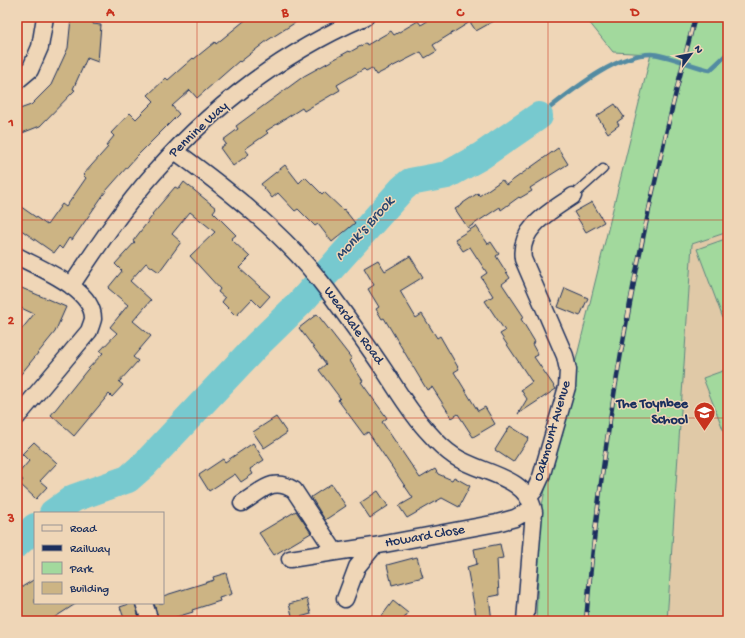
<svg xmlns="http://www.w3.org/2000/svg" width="745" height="638" viewBox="0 0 745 638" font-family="'Gochi Hand',sans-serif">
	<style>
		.built { fill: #e0c9a7 }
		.green { fill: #a2d99d; stroke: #5e847e }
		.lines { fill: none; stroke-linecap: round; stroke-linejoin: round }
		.stream { stroke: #528ba2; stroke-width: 4.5 }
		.river { stroke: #77c9cf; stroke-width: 28 }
		.building { fill: #ccb484; stroke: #1b2f5e }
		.lane-casing { stroke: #1b2f5e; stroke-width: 11 }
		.street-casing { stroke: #1b2f5e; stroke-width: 19 }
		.lane { stroke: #efd6b7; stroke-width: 8 }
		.street { stroke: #efd6b7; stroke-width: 16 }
		.rail-casing { stroke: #1b2f5e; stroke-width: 4.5 }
		.rail { stroke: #efd6b7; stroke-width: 3; stroke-dasharray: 9; stroke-linecap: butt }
		.grid { fill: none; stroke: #c8321e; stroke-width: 1; stroke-opacity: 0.55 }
		.labels { text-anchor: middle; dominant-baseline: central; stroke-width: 3; stroke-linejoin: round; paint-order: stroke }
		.street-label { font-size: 14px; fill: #1b2f5e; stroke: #efd6b7 }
		.poi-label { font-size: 14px; font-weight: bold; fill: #1b2f5e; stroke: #efd6b7; text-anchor: end }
		.water-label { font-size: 15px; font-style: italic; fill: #29466f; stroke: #efd6b7 }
		.neatline { fill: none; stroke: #c8321e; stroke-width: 1.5 }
		.grid-label { font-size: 13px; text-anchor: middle; font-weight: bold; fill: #c8321e }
	</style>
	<rect width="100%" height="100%" fill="#efd6b7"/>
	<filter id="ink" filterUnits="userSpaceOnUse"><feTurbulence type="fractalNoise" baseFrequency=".025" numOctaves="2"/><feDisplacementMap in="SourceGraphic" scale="8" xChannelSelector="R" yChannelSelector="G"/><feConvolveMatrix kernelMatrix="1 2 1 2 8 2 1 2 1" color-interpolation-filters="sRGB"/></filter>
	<g filter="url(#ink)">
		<path class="built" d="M728 232V621H667L692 244Z"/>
		<path class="green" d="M585 17H728V232L692 244 667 621H536L541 511 548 474 651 54 613 52Z
			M728 238V329H727L697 249Z
			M728 369V442L703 378Z"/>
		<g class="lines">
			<path class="stream" d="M539 116C567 95 614 54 651 54 665 54 694 67 710 70L728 53"/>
			<path class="river" d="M53 513 74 498 128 479 145 464 256 346 300 303 402 189 410 182 447 175 481 156 539 116
				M17 544 35 527"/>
		</g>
		<path class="building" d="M249 17H304L268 40 240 62 239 61 197 98 190 90 172 106 179 114 136 157 106 191 72 240 69 238 62 249 59 246 54 253 17 227V204L47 225 62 204 66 207 86 178 83 175 108 147 106 146 114 136 111 133 130 113 136 119 154 101 148 95 166 78 168 80 193 58 194 59 215 42 216 44Z
			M434 17H501L476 31 470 22 433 45 437 51 425 58 421 52 376 75 372 68 366 71 364 69 337 85 340 90 304 111 302 108 266 131 268 133 245 149 249 154 233 166 220 148 226 144 223 140 238 129 236 126 304 76 349 51 350 52 366 43 367 45 391 31 394 35 418 21 421 25Z
			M71 18 93 20V24L101 25 98 62 87 58 73 89 75 90 40 126 17 135V110L31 105 51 85 68 48Z
			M615 104 624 117 617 122 619 125 608 133 597 116Z
			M558 148 568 164 530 188 532 191 520 198 519 197 501 210 500 207 468 228 455 209 463 204V203L478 193 479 196 502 180 506 185Z
			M285 165 299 183 305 177 322 194 324 192 343 210 344 209 355 223 332 242 318 224 315 226 298 209 295 211 278 193 272 198 261 184Z
			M184 182 216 208 213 212 236 235 231 239 250 257 239 268 270 296 260 307 252 299 236 316 222 302 225 298 218 292 220 289 190 256 215 232 190 212 172 234 181 242 159 272 146 263 130 281 151 300 133 321 151 336 133 357 138 361 119 382 123 385 112 397 109 394 74 436 51 415 87 370 103 353 100 351 117 333 110 327 128 305 108 288 122 271 115 264 135 242 133 241 153 215 152 214 175 187 179 189Z
			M592 202 604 222 586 232 574 212Z
			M476 226 488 244 491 242 499 254 496 256 510 278 502 284 524 317 521 319 535 342 532 344 538 355 534 357 556 389 518 414 527 399 521 390 532 382 500 334 505 331 485 301 493 296 481 277 487 273 470 247 463 251 455 239Z
			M410 256 423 277 400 291 416 318 422 314 437 338 440 336 459 369 454 372 478 411 485 407 495 424 473 437 458 414 452 418 432 387 427 390 384 318 382 319 376 309 379 307 368 289 374 285 364 268 378 260 385 271Z
			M17 286 66 307 55 332 17 379V335L34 314 17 306Z
			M565 288 588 298 580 316 558 307Z
			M317 314 352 359 350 361 363 381 361 382 387 418 382 422 420 478 435 469 438 474 452 480 454 477 470 486 459 507 442 498 407 518 399 506 413 498 368 432 364 435 338 400 340 398 319 370 326 364 299 328Z
			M276 417 287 433 264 448 253 432Z
			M510 426 529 438 513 462 495 450Z
			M34 442 57 463 40 481 47 487 36 499 20 484 23 480 17 475 29 461 22 454Z
			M253 443 264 460 250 469 253 474 241 482 235 474 209 491 199 475 223 459 225 462Z
			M331 484 346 506 325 520 311 497Z
			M378 491 388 506 370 518 360 503Z
			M296 511 311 533 274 555 259 533Z
			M500 544 503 558 497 559 499 595 489 597 492 621H477L467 567 477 564 474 549Z
			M417 557 423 577 392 585 387 565Z
			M226 573 232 594 219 598 220 601 192 610 193 612 173 618 174 621H159L154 603H163V596L214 580 213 577Z
			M35 579V603H77L49 621H17V590Z
			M307 599 311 614 293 619 289 604Z
			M393 601 408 613 402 621H378Z
			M132 603H135L140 621H125L120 607Z"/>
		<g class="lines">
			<defs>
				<path id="lane" d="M573 196 603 169"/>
				<path id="street" d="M17 81 30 70 40 47 45 17
					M175 151C230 191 287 236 328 291 347 317 366 343 384 370 398 391 411 414 429 433 436 441 445 450 454 456 480 474 527 475 534 512L525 621
					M17 256C39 268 94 289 93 319 92 323 90 328 89 331L17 417
					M71 286C97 247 123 208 154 173 212 107 284 52 365 17
					M528 498 535 490 541 477 567 387 568 370 565 356 523 259C518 228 551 211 573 196
					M242 503C262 491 272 476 294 490L335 552
					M290 559 374 546
					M345 599 357 567 374 546 497 523 515 518 533 508
					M144 603 150 621"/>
			</defs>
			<use href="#lane" class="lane-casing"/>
			<use href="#street" class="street-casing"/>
			<use href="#lane" class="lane"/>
			<use href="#street" class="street"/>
			<defs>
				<path id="rail" d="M586 621C603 417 643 215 695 17"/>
			</defs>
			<use href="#rail" class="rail-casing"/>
			<use href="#rail" class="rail"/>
		</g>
	</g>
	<path class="grid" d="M197 17V621M372 17V621M548 17V621M17 220H728M17 418H728"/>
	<defs>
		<symbol id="school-pin" viewBox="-11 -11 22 30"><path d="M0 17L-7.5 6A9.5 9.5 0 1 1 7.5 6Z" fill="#c8321e" stroke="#efd6b7"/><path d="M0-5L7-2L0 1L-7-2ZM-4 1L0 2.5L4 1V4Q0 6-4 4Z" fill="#fff"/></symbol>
	</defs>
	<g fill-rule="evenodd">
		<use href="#school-pin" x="692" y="400" width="25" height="34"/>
	</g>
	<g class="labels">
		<g class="street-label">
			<text transform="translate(199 130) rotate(-43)">Pennine Way</text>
			<text transform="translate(353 326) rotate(54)">Weardale Road</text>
			<text transform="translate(553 431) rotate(-74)">Oakmount Avenue</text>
			<text transform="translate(425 537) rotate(-10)">Howard Close</text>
		</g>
		<g class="poi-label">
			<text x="688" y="404">The Toynbee<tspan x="688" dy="16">School</tspan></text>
		</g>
		<g class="water-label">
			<text transform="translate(365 229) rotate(-48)">Monk's Brook</text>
		</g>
	</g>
	<rect width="745" height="638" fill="none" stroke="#efd6b7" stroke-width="44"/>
	<rect x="34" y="512" width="130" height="92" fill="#efd6b7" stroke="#9a9393"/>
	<rect x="42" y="525" width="20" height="6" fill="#efd6b7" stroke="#9a9393"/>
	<text x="70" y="532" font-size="12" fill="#1b2f5e">Road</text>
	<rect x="42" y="545" width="20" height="6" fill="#1b2f5e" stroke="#9a9393"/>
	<text x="70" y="552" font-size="12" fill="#1b2f5e">Railway</text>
	<rect x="42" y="562" width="20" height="12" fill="#a2d99d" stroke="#9a9393"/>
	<text x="70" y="572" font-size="12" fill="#1b2f5e">Park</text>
	<rect x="42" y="582" width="20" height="12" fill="#ccb484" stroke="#9a9393"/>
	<text x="70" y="592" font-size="12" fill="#1b2f5e">Building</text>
	<g transform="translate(691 54) rotate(58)" stroke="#efd6b7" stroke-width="3" paint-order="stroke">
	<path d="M0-3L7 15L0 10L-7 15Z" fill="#1b2f5e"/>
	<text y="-6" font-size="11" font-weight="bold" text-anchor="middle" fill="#1b2f5e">N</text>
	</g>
	<rect x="22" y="22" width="701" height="594" class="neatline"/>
	<g class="grid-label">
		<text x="110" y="16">A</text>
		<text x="285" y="16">B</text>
		<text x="460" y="16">C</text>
		<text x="635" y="16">D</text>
		<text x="11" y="126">1</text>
		<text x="11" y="324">2</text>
		<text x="11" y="522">3</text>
	</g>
</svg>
